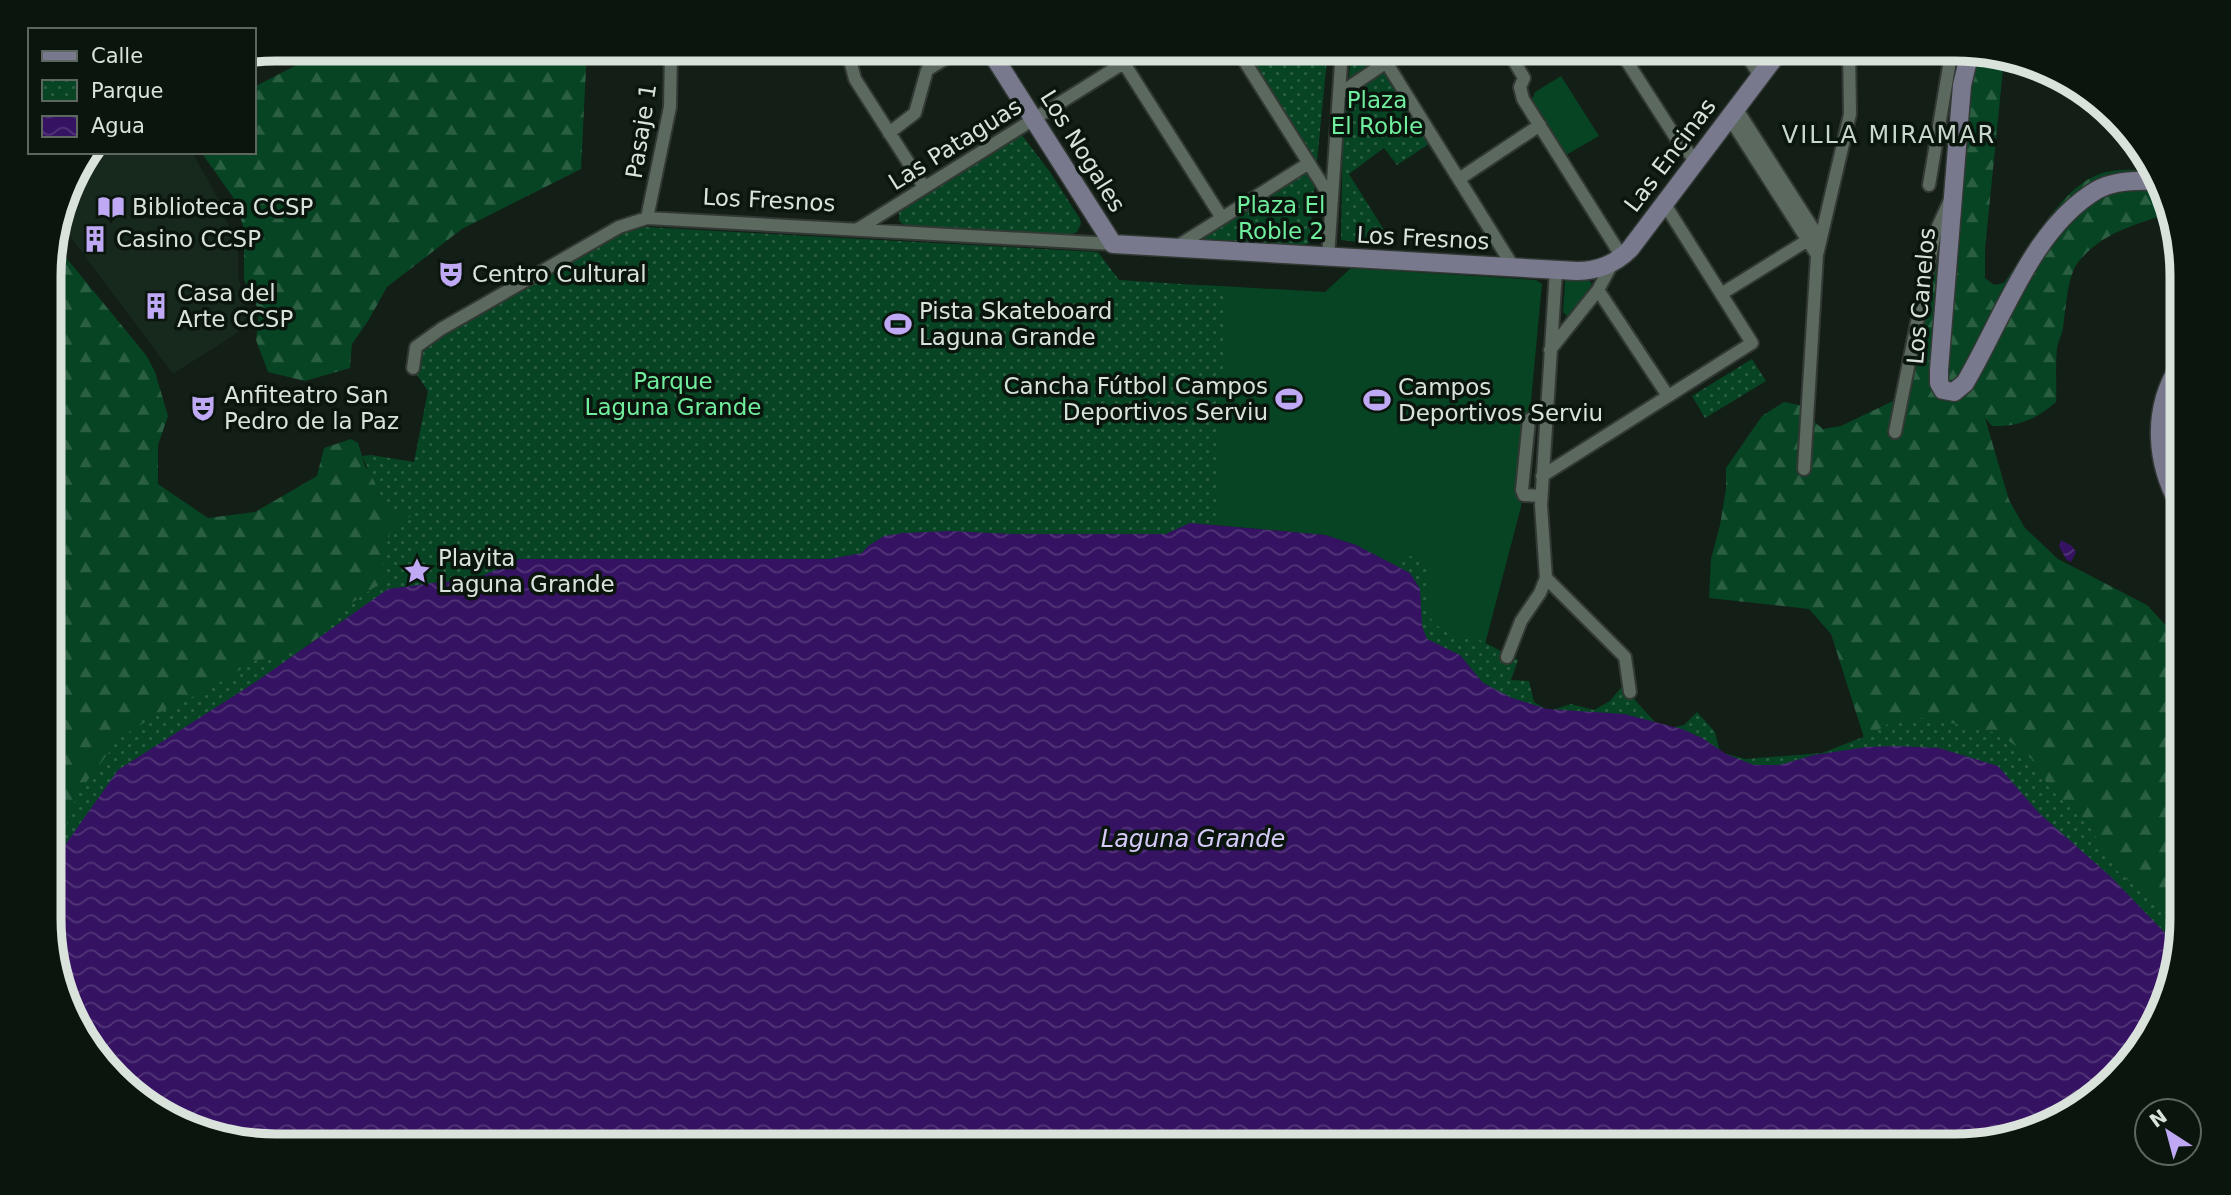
<svg xmlns="http://www.w3.org/2000/svg" width="2231" height="1195" viewBox="0 0 2231 1195" font-family="'DejaVu Sans',sans-serif">
	<style>
		.built { fill: #17281c }
		.grass { fill: #064423 }
		.forest { fill: url(#forest-firs) }
		.park { fill: url(#park-dots) }
		.water { fill: url(#water-waves) }
		.lines { fill: none; stroke-linecap: round; stroke-linejoin: round }
		.street-casing { stroke: #323833; stroke-width: 16 }
		.secondary-casing { stroke: #323833; stroke-width: 21 }
		.street { stroke: #5c695f; stroke-width: 12 }
		.secondary { stroke: #78798d; stroke-width: 18 }
		.labels { text-anchor: middle; dominant-baseline: central; stroke-width: 7; stroke-linejoin: round; paint-order: stroke }
		.park-label { font-size: 23px; fill: #70ee9e; stroke: #0a150d }
		.street-label { font-size: 23px; fill: #dae2dc; stroke: #0a150d }
		.poi-label { font-size: 23px; fill: #dae2dc; stroke: #0a150d; text-anchor: start }
		.neighbourhood-label { font-size: 24px; letter-spacing: 2px; fill: #c9d8cc; stroke: #0a150d }
		.water-label { font-size: 24px; font-style: italic; fill: #d5c9f7; stroke: #0a150d }
		.rim { fill: none; stroke: #dae2dc; stroke-width: 9 }
	</style>
	<defs>
		<pattern id="forest-firs" width="22" height="20" patternUnits="userSpaceOnUse" patternTransform="scale(1.75)"><rect width="22" height="20" fill="#064423"/><path d="M5 1l3.5 6h-7zM16 11l3.5 6h-7z" fill="#2a5f42"/></pattern>
		<pattern id="park-dots" width="8" height="8" patternUnits="userSpaceOnUse" patternTransform="scale(1.75)"><rect width="8" height="8" fill="#064423"/><path d="M2 2h.1M6 6h.1" fill="none" stroke="#2a5f42" stroke-width="1.8" stroke-linecap="round"/></pattern>
		<pattern id="water-waves" width="16" height="10" patternUnits="userSpaceOnUse" patternTransform="scale(1.75)"><rect width="16" height="10" fill="#351362"/><path d="M0 5q4-4 8 0t8 0" fill="none" stroke="#523578"/></pattern>
	</defs>
	<rect width="100%" height="100%" fill="#131e16"/>
	<path class="built" d="M90 152H192L219 200 238 251V275L248 321 234 335 173 374 60 223 72 176Z"/>
	<path class="grass" d="M1561 76 1599 136 1566 155 1531 103 1535 92Z
		M1351 268 1536 280 1542 284 1521 507 1484 648 1460 655 1356 545 1325 535 1190 523 1203 285 1325 292Z
		M1569 276 1587 278 1592 284 1571 314 1567 316 1563 312 1565 282Z"/>
	<path class="forest" d="M320 49H587L581 169 462 229 387 287 368 321 352 344 350 368 305 381 268 372 256 340 259 311 244 280V229L235 200 201 152H254V87L312 57Z
		M1973 53 2007 61 2003 69 1985 249V278L1994 285 2004 283C2026 251 2061 189 2097 175 2114 168 2133 170 2151 170L2168 214C2136 224 2102 233 2079 261 2067 275 2066 309 2063 328 2062 335 2058 341 2057 348 2055 366 2057 384 2056 402 2037 419 2018 427 1992 426L1985 418 2009 500 2025 528 2058 559 2147 605 2181 642 2182 920 2177 940 1867 747 1831 634 1809 609 1709 598 1711 559 1720 525 1726 489V468L1762 416 1784 402 1804 406 1812 420 1823 429 1841 426 1893 401 1961 180Z
		M54 243 146 355 155 372 168 416 158 445V484L208 518 255 512 317 476 324 448 351 439 358 443 365 466 412 516 388 589 257 681 51 870 50 261Z"/>
	<path class="park" d="M1278 49H1328L1309 243 1299 248 1190 241 1313 164 1254 63Z
		M1352 49H1400L1384 59 1432 142 1397 165 1384 148 1349 174 1394 246 1341 240 1343 128Z
		M1021 134 1050 172 1080 219 1081 224 1077 232 1069 235 907 227 899 221V208Z
		M645 227 1098 252 1119 280 1227 287 1215 526 1394 572 1404 556 1423 557 1430 574 1427 599 1432 622 1452 636 1478 639 1518 660 1511 680 1529 681 1534 702 1549 711 1571 704 1594 710 1610 701 1624 684C1634 702 1649 714 1662 730L1684 725 1697 712 1715 732 1720 752 1745 759 1822 753 1871 734 1888 724 1903 720 1927 718 1997 733 2016 746 2036 763 2050 789 2085 820 2119 873 2150 898 2180 928 2158 1020 2081 1108 1970 1146H276L175 1122 87 1046 51 949V858L58 850 77 794 120 738 164 710 207 690 256 660 278 658 315 643 325 625 340 611 375 587 386 583 382 560 392 527 411 516 387 508 362 456 371 455 414 462 428 391 410 365 414 354 602 241 614 234Z
		M1752 359 1766 381 1705 418 1692 396Z"/>
	<path class="water" d="M1190 523 1325 535 1356 545 1410 573 1420 589 1422 626 1427 639 1460 655 1483 683 1512 698 1547 709 1624 714 1682 729 1702 738 1726 754 1754 765H1779L1814 755 1867 747 1895 746 1939 748 1998 766 2039 813 2111 877 2169 937 2177 940 2158 1020 2081 1108 1970 1146H276L175 1122 87 1046 51 949V870L58 855 118 770 257 681 388 589 432 583 474 580 519 559H829L862 553 868 546 884 536 903 533 951 531 1012 534H1166Z
		M2061 540 2072 546 2076 552 2071 562 2066 559 2059 546Z"/>
	<g class="lines">
		<defs>
			<path id="street" d="M854 49 851 64 855 79 924 187
				M1115 49 1222 218
				M1237 49 1332 200
				M1507 49 1524 78 1520 87 1523 99 1622 257
				M1619 49 1676 138 1696 161
				M1743 49 1760 76
				M776 53 777 49
				M1386 62 1514 268
				M1339 94 1406 49
				M1736 108 1819 238
				M1729 117 1817 255
				M889 133 915 113 927 70 961 49
				M1459 179 1540 125
				M1929 185 1952 49
				M647 218 670 107 671 49
				M858 229 1146 49
				M1176 247 1309 163
				M1328 257 1342 49
				M1598 290 1668 396
				M1721 294 1808 240
				M1550 350 1598 290 1612 264
				M413 368 416 347 441 329 619 227 647 218 1113 244
				M1895 432 1935 233 1951 198
				M1804 469 1817 255 1850 114 1849 49
				M1542 476 1752 343 1664 203
				M1541 496 1524 495 1522 490 1529 420 1547 408
				M1546 578 1541 505 1556 270
				M1507 657 1521 621 1540 593 1546 578 1625 657 1630 692"/>
			<path id="secondary" d="M989 49 1113 244 1577 271C1599 271 1615 264 1630 249L1781 49
				M1970 52 1962 85 1939 370V383L1943 390 1954 392 1965 383C2002 321 2032 228 2097 190 2114 180 2137 180 2155 181
				M2180 365C2151 410 2155 463 2181 508"/>
		</defs>
		<use href="#street" class="street-casing"/>
		<use href="#secondary" class="secondary-casing"/>
		<use href="#street" class="street"/>
		<use href="#secondary" class="secondary"/>
	</g>
	<defs>
		<symbol id="library-bare" viewBox="-9 -9 18 18"><path d="M-6-4Q-3-5.5-.7-3.5V5Q-3 3-6 4ZM6-4Q3-5.5 .7-3.5V5Q3 3 6 4Z" fill="#bfa9f4" stroke="#0a150d" stroke-width="2.5" paint-order="stroke"/></symbol>
		<symbol id="building-bare" viewBox="-9 -9 18 18"><path d="M-4-6H4V6H1V3H-1V6H-4ZM-2.5-4.3h1.7v1.8h-1.7ZM.8-4.3h1.7v1.8H.8ZM-2.5-1h1.7V.8h-1.7ZM.8-1h1.7V.8H.8Z" fill="#bfa9f4" stroke="#0a150d" stroke-width="2.5" paint-order="stroke"/></symbol>
		<symbol id="theatre-bare" viewBox="-9 -9 18 18"><path d="M-5-5.5Q0-4 5-5.5V0Q5 5 0 6Q-5 5-5 0ZM-3.3-2.5H-1v1.5H-3.3ZM1-2.5H3.3v1.5H1ZM-2.8 1Q0 5.5 2.8 1Z" fill="#bfa9f4" stroke="#0a150d" stroke-width="2.5" paint-order="stroke"/></symbol>
		<symbol id="stadium-bare" viewBox="-9 -9 18 18"><path d="M0-5a6.5 5 0 1 0 0 10a6.5 5 0 1 0 0-10ZM-3.5-1.8h7v3.6h-7Z" fill="#bfa9f4" stroke="#0a150d" stroke-width="2.5" paint-order="stroke"/></symbol>
		<symbol id="sight-bare" viewBox="-9 -9 18 18"><path d="M0-6L1.8-2.2L6-1.7L2.9 1.2L3.7 5.4L0 3.3L-3.7 5.4L-2.9 1.2L-6-1.7L-1.8-2.2Z" fill="#bfa9f4" stroke="#0a150d" stroke-width="2.5" paint-order="stroke"/></symbol>
	</defs>
	<g fill-rule="evenodd">
		<use href="#library-bare" x="92" y="188" width="38" height="38"/>
		<use href="#building-bare" x="76" y="220" width="38" height="38"/>
		<use href="#theatre-bare" x="432" y="255" width="38" height="38"/>
		<use href="#building-bare" x="137" y="287" width="38" height="38"/>
		<use href="#stadium-bare" x="879" y="305" width="38" height="38"/>
		<use href="#stadium-bare" x="1270" y="380" width="38" height="38"/>
		<use href="#stadium-bare" x="1358" y="381" width="38" height="38"/>
		<use href="#theatre-bare" x="184" y="389" width="38" height="38"/>
		<use href="#sight-bare" x="398" y="552" width="38" height="38"/>
	</g>
	<g class="labels">
		<g class="park-label">
			<text x="1377" y="100">Plaza<tspan x="1377" dy="26">El Roble</tspan></text>
			<text x="1281" y="205">Plaza El<tspan x="1281" dy="26">Roble 2</tspan></text>
			<text x="673" y="381">Parque<tspan x="673" dy="26">Laguna Grande</tspan></text>
		</g>
		<g class="street-label">
			<text transform="translate(641 131) rotate(-81)">Pasaje 1</text>
			<text transform="translate(955 144) rotate(-32)">Las Pataguas</text>
			<text transform="translate(1083 151) rotate(58)">Los Nogales</text>
			<text transform="translate(1670 155) rotate(-53)">Las Encinas</text>
			<text transform="translate(769 200) rotate(3)">Los Fresnos</text>
			<text transform="translate(1423 238) rotate(3)">Los Fresnos</text>
			<text transform="translate(1921 296) rotate(-85)">Los Canelos</text>
		</g>
		<g class="poi-label">
			<text x="132" y="207">Biblioteca CCSP</text>
			<text x="116" y="239">Casino CCSP</text>
			<text x="472" y="274">Centro Cultural</text>
			<text x="177" y="293">Casa del<tspan x="177" dy="26">Arte CCSP</tspan></text>
			<text x="919" y="311">Pista Skateboard<tspan x="919" dy="26">Laguna Grande</tspan></text>
			<text x="1268" y="386" text-anchor="end">Cancha Fútbol Campos<tspan x="1268" dy="26">Deportivos Serviu</tspan></text>
			<text x="1398" y="387">Campos<tspan x="1398" dy="26">Deportivos Serviu</tspan></text>
			<text x="224" y="395">Anfiteatro San<tspan x="224" dy="26">Pedro de la Paz</tspan></text>
			<text x="438" y="558">Playita<tspan x="438" dy="26">Laguna Grande</tspan></text>
		</g>
		<g class="neighbourhood-label">
			<text x="1889" y="135">VILLA MIRAMAR</text>
		</g>
		<g class="water-label">
			<text x="1193" y="839">Laguna Grande</text>
		</g>
	</g>
	<path d="M0 0H2231V1195H0ZM276 61H1955A215 215 0 0 1 2170 276V919A215 215 0 0 1 1955 1134H276A215 215 0 0 1 61 919V276A215 215 0 0 1 276 61Z" fill="#0a150d" fill-rule="evenodd"/>
	<path class="rim" d="M276 61H1955A215 215 0 0 1 2170 276V919A215 215 0 0 1 1955 1134H276A215 215 0 0 1 61 919V276A215 215 0 0 1 276 61Z"/>
	<rect x="28" y="28" width="228" height="126" fill="#0a150d" stroke="#5d6760" stroke-width="2"/>
	<rect x="42" y="51" width="35" height="10" fill="#78798d" stroke="#5d6760" stroke-width="2"/>
	<text x="91" y="63" font-size="21" fill="#dae2dc">Calle</text>
	<rect x="42" y="80" width="35" height="21" fill="url(#park-dots)" stroke="#5d6760" stroke-width="2"/>
	<text x="91" y="98" font-size="21" fill="#dae2dc">Parque</text>
	<rect x="42" y="116" width="35" height="21" fill="url(#water-waves)" stroke="#5d6760" stroke-width="2"/>
	<text x="91" y="133" font-size="21" fill="#dae2dc">Agua</text>
	<g transform="translate(2168 1132) rotate(324)"><circle r="33" fill="#0a150d" stroke="#5d6760" stroke-width="2"/>
	<path d="M0-5L12 26L0 18L-12 26Z" fill="#bfa9f4"/>
	<text y="-10" font-size="19" font-weight="bold" text-anchor="middle" fill="#dae2dc">N</text>
	</g>
</svg>
